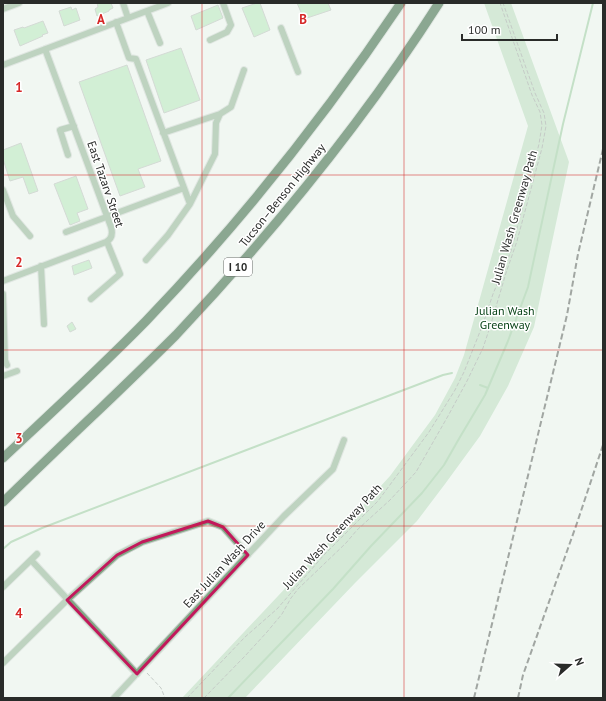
<svg xmlns="http://www.w3.org/2000/svg" width="606" height="701" viewBox="0 0 606 701" font-family="'PT Sans',sans-serif">
	<style>
		.green { fill: #b3d7b6 }
		.lines { fill: none; stroke-linecap: round; stroke-linejoin: round }
		.stream { stroke: #8ec493; stroke-width: 2 }
		.building { fill: #ade4b2; stroke: #b1b6b1 }
		.minor-casing { stroke: #cdd2ce; stroke-width: 8 }
		.highway-casing { stroke: #cdd2ce; stroke-width: 11 }
		.path { stroke: #909491; stroke-width: 1; stroke-dasharray: 4 2; stroke-linecap: butt }
		.minor { stroke: #80a784; stroke-width: 6 }
		.highway { stroke: #10461c; stroke-width: 9 }
		.rail { stroke: #414341; stroke-width: 2; stroke-dasharray: 6 3; stroke-linecap: butt }
		.marked { fill: none; stroke: #c2185b; stroke-width: 3; stroke-linejoin: round }
		.grid { fill: none; stroke: #d62828; stroke-width: 1; stroke-opacity: 0.55 }
		.labels { text-anchor: middle; dominant-baseline: central; stroke-width: 3; stroke-linejoin: round; paint-order: stroke }
		.shield { fill: #fff; stroke: #696b69; stroke-width: 1 }
		.shield-label { font-size: 11px; font-weight: bold; fill: #292b29 }
		.street-label { font-size: 12px; fill: #292b29; stroke: #fff }
		.park-label { font-size: 12px; fill: #003d10; stroke: #fff }
		.grid-label { font-size: 13px; text-anchor: middle; font-weight: bold; fill: #d62828; stroke: #fff; stroke-width: 3; stroke-linejoin: round; paint-order: stroke }
	</style>
	<rect width="100%" height="100%" fill="#f1f7f2"/>
	<path class="green" d="M484 3H511L569 162 534 327 508 386 480 436 445 484 417 521 355 583 245 698H182L357 512 390 476 435 415 455 378 464 355 528 126Z"/>
	<g class="lines">
		<path class="stream" d="M480 385 488 388
			M3 549 11 542 42 528 443 375 452 373
			M228 698 333 589 371 546 422 493 444 465 460 437 485 395 508 341 528 287 563 124 593 3"/>
	</g>
	<path class="building" d="M97 3H111L113 8 109 10V11L97 16 95 9 98 7Z
		M257 3H260L270 30 254 37 242 8Z
		M297 3H328L331 10 304 19Z
		M218 5 223 18 196 30 191 16Z
		M71 7 72 10 76 8 80 20 64 26 59 11Z
		M43 21 48 33 42 35 43 36 20 46 14 30 23 27 24 28Z
		M181 48 200 100 164 113 146 60Z
		M127 65 161 161 138 169 145 187 120 196 79 82Z
		M21 143 38 191 29 194 23 177 10 181 3 159V150Z
		M76 176 88 209 77 213 80 221 70 225 54 184Z
		M89 260 92 268 74 275 72 266Z
		M72 322 76 329 70 332 67 326Z"/>
	<g class="lines">
		<defs>
			<path id="minor" d="M123 3 128 18
				M3 9 19 3
				M147 11 160 43
				M116 22 129 58 136 59 190 204 168 235 146 260
				M281 28 298 72
				M210 40 227 32 231 25 223 3
				M3 65 168 3
				M163 133 220 114 231 107 244 70
				M68 155 60 130 74 126
				M3 190 13 216 30 236
				M190 204 215 154 216 123 220 114
				M66 232 184 188
				M41 266 44 324
				M3 281 106 242C112 239 113 234 111 227L45 49
				M3 294 5 360 7 365
				M91 299 120 274 107 242
				M3 376 17 371
				M31 560 137 674
				M3 587 37 554
				M3 663 67 600 117 555 142 542 208 521 223 527 248 555
				M114 698 284 516 333 469 344 440"/>
			<path id="highway" d="M3 458C51 413 100 368 146 321 240 223 325 116 401 3
				M3 502C35 471 67 440 100 409 125 385 151 360 176 335 273 232 363 122 439 3"/>
		</defs>
		<use href="#minor" class="minor-casing"/>
		<use href="#highway" class="highway-casing"/>
		<path class="path" d="M147 673 161 688 165 698
			M187 698 245 637 277 609 324 555 378 501 429 432 455 390 464 372 483 324 493 294 511 251 539 144 542 125 540 112 532 95 500 3
			M204 698 245 656 267 632 282 614 291 598 298 589 346 543 357 530 390 500 416 472 448 416 467 381 483 348 490 327 506 273 517 241 542 148 546 126 544 113 535 93 503 3"/>
		<use href="#minor" class="minor"/>
		<use href="#highway" class="highway"/>
		<path class="rail" d="M474 698 567 315 578 254 603 149
			M518 698 523 675 577 523 603 445"/>
	</g>
	<path d="M0 0H606V701H0ZM208 521 223 527 248 555 137 674 67 600 117 555 142 542Z" fill="#f1f7f2" fill-opacity=".55" fill-rule="evenodd"/>
	<path class="marked" d="M208 521 223 527 248 555 137 674 67 600 117 555 142 542Z"/>
	<path class="grid" d="M202 3V698M404 3V698M3 175H603M3 350H603M3 526H603"/>
	<g class="labels">
		<rect class="shield" x="224" y="258" width="28" height="18" rx="3"/>
		<g class="shield-label">
			<text x="238" y="267">I 10</text>
		</g>
		<g class="street-label">
			<text transform="translate(106 184) rotate(71)">East Tazarv Street</text>
			<text transform="translate(282 195) rotate(-51)">Tucson–Benson Highway</text>
			<text transform="translate(514 217) rotate(-74)">Julian Wash Greenway Path</text>
			<text transform="translate(332 536) rotate(-47)">Julian Wash Greenway Path</text>
			<text transform="translate(224 564) rotate(-47)">East Julian Wash Drive</text>
		</g>
		<g class="park-label">
			<text x="505" y="310">Julian Wash<tspan x="505" dy="14">Greenway</tspan></text>
		</g>
	</g>
	<g class="grid-label">
		<text x="101" y="24">A</text>
		<text x="303" y="24">B</text>
		<text x="19" y="92">1</text>
		<text x="19" y="267">2</text>
		<text x="19" y="443">3</text>
		<text x="19" y="618">4</text>
	</g>
	<rect width="606" height="701" fill="none" stroke="#292b29" stroke-width="8"/>
	<g transform="translate(570 665) rotate(70)" stroke="#ffffff" stroke-width="3" paint-order="stroke">
	<path d="M0-3L7 15L0 10L-7 15Z" fill="#292b29"/>
	<text y="-6" font-size="11" font-weight="bold" text-anchor="middle" fill="#292b29">N</text>
	</g>
	<path d="M462 34v6h95v-6" fill="none" stroke="#292b29" stroke-width="2"/>
	<text x="468" y="34" font-size="12" fill="#292b29" stroke="#ffffff" stroke-width="3" paint-order="stroke">100 m</text>
</svg>
